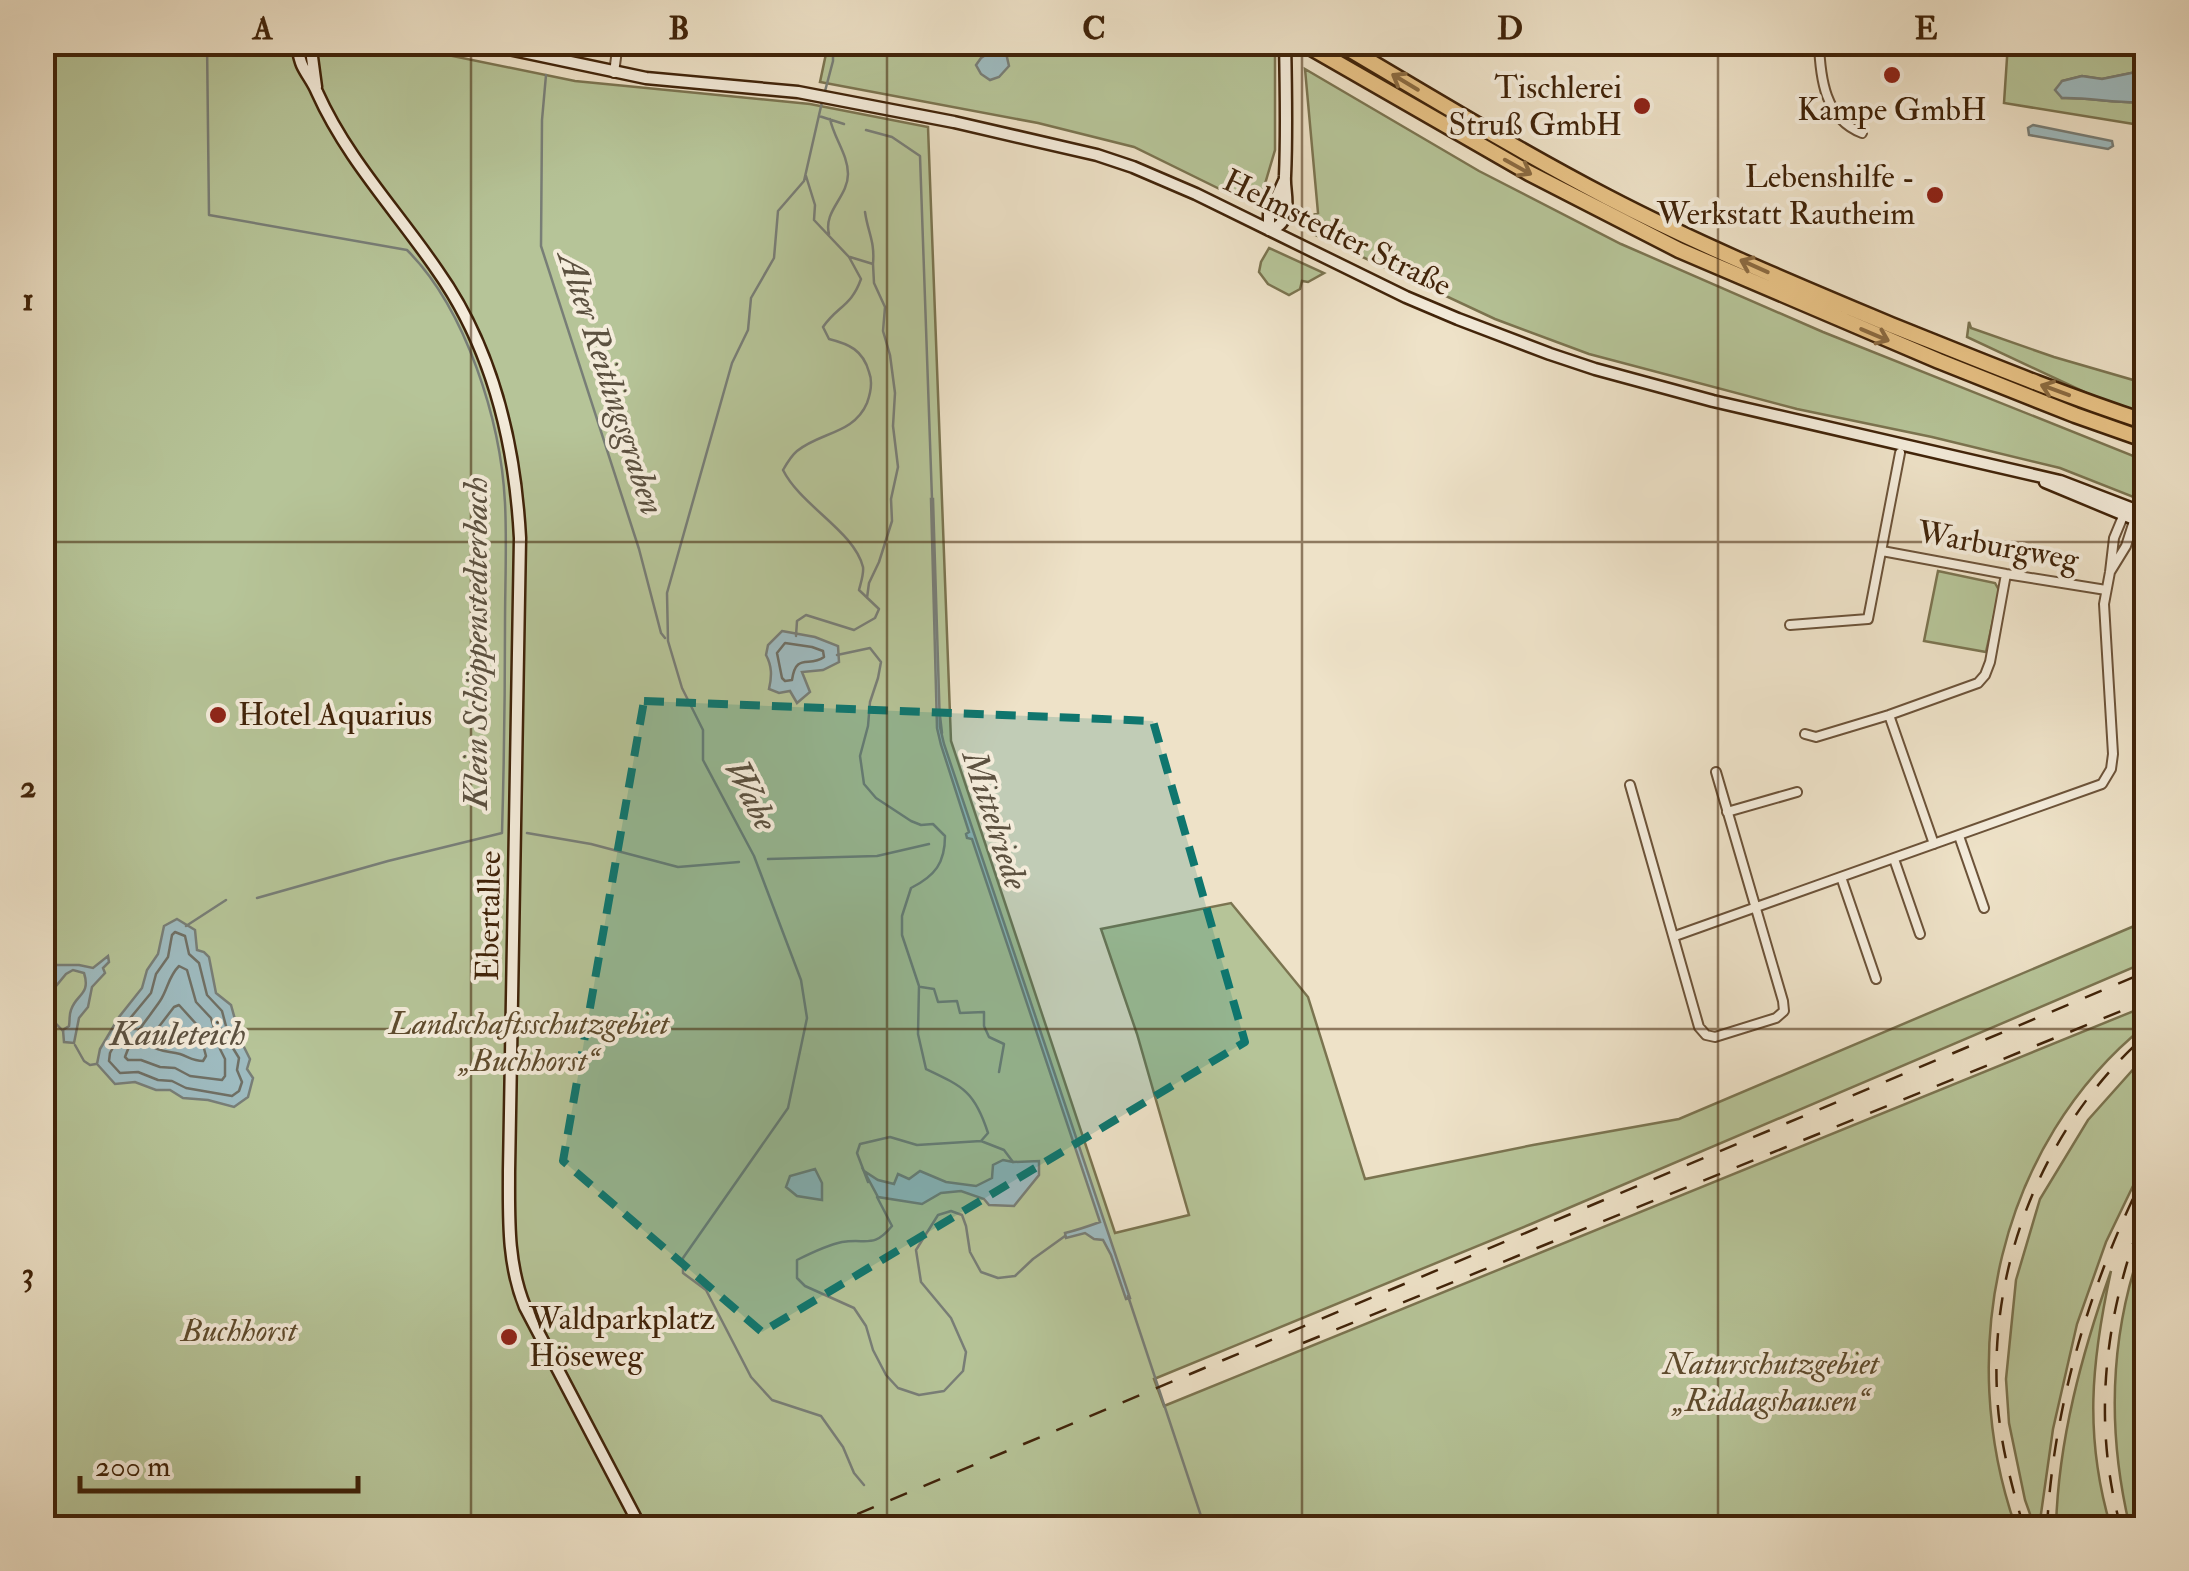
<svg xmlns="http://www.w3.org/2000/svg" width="2189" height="1571" viewBox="0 0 2189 1571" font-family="'IM FELL Double Pica',serif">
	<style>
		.green { fill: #b6c498; stroke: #7b7450; stroke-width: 2.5 }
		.water { fill: #9ebbc0; stroke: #787e77; stroke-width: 2.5 }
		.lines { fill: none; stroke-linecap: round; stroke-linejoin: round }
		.shore { stroke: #6f6f64; stroke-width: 2.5 }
		.stream { stroke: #787e77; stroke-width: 2.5 }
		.street-casing { stroke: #6c5339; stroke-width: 12 }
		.secondary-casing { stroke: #402309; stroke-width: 15 }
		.highway-casing { stroke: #402309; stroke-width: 19 }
		.street { stroke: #f4ecdb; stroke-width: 8 }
		.secondary { stroke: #f4ecdb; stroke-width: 10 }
		.highway { stroke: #e7c184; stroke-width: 14 }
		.rail { stroke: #402309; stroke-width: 2.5; stroke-dasharray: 18 18; stroke-linecap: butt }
		.oneway { stroke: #8b6a40 }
		.marked { fill: #0f766e; fill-opacity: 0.2; stroke: #0f766e; stroke-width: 8; stroke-dasharray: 20 12; stroke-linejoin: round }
		.grid { fill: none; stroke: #402309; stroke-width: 2.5; stroke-opacity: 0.55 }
		.poi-dot { fill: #8f2418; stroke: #f4ecdb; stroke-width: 4 }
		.labels { text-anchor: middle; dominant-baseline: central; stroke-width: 8; stroke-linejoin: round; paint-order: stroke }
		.poi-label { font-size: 32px; fill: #402309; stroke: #f4ecdb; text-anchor: end }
		.street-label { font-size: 32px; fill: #402309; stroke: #f4ecdb }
		.park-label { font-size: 32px; font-style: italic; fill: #5e4b2d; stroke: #f4ecdb }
		.water-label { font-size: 35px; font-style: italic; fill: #5c5140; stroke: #f4ecdb }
		.neatline { fill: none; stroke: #402309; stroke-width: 4 }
		.grid-label { font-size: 32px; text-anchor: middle; font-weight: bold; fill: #402309 }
	</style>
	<rect width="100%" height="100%" fill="#eee2c8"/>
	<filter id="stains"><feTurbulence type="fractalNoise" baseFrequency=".002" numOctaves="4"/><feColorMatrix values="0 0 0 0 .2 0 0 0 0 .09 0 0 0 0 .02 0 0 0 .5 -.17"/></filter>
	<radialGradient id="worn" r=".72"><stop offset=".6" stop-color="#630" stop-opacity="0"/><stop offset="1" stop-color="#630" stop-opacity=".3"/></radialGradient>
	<path class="green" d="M2071 42 2072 47H2146V70L2102 79 2082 76 2062 81V98C2090 97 2118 104 2146 102V126L2004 103 2008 43Z
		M42 43H389L575 81 810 104 928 127 951 741 1115 1233 1189 1215 1137 1034 1101 929 1231 903 1308 997 1365 1179 1533 1145 1679 1119 2146 921V962L1531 1224 1154 1379 1164 1406 2146 1006V1025C1998 1144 1954 1353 2016 1528H43Z
		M826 43H1258L1275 51V150L1262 194 1242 200 1134 147 1038 123 820 82 827 49Z
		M1305 69 1479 171 1621 244 1823 332 2146 461V502L2060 468 1932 437 1797 409 1589 354 1495 319 1309 232 1302 223 1304 219 1318 213Z
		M1269 248 1324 273 1308 282 1302 281 1300 289 1289 295 1268 284 1259 272 1261 262Z
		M1969 322 1971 328 2054 357 2140 382 2146 386V416L2110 404 1967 337Z
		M1938 571 1995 583 1999 590 1998 598 1986 652 1924 641Z
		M2146 1055V1159L2106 1242 2077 1324 2053 1429 2039 1528H2035L2025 1500 2009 1423 2006 1379 2016 1280 2040 1199 2088 1120Z
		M2146 1234V1528H2130C2106 1428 2109 1331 2146 1234Z
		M2111 1271C2091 1363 2084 1437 2111 1528H2056C2058 1441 2082 1353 2111 1271Z"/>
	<path class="water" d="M993 50 1006 53 1009 66 999 77 990 80 981 74 976 65 981 58Z
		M2146 70V102C2118 104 2090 97 2062 98L2055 90 2062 81 2082 76 2102 79Z
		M2033 125 2112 141 2113 146 2108 149 2029 135 2028 128Z
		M931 499H933L940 727 944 744 1130 1298 1126 1299 1111 1255 1103 1240 1094 1239 1085 1233 1066 1238 1065 1233C1078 1230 1089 1226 1100 1222L972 839 967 838 966 834 969 832 941 745 937 728Z
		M782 631 815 637 838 646 839 662 823 670 802 672 810 692 797 703 790 691 779 693 769 689C772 676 772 666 766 655L768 645Z
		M177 919 195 930 197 950 204 952 209 957 216 993 231 1005 241 1041 250 1059 247 1069 253 1078 248 1097 234 1107 208 1100 183 1098 170 1090H156L135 1082 115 1084 97 1064 100 1049 119 1017 142 988 147 970 158 954 164 926Z
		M108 956 109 962 103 968 105 973 92 987 88 1007 79 1018 74 1043 64 1042 63 1030 69 1026C70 1020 69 1015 71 1010 76 994 91 995 84 973L73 970 66 974 56 986 48 984 45 989 43 986V965H79L93 968Z
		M1003 1160 1013 1162 1039 1161V1175L1014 1206 989 1205 984 1199 961 1191 941 1193 922 1204 878 1197 864 1171 878 1180 894 1184 898 1174 909 1179 920 1171 946 1182 976 1186 992 1178 993 1165Z
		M815 1169 822 1183V1200L797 1196 786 1187 790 1176Z"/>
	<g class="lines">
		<path class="shore" d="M785 643 812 647 823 651 824 657C809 668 796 652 792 680L785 681 782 678 777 653Z
			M175 932 185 936 189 954 199 963 207 995 222 1011 231 1045 239 1058 237 1070 242 1082 239 1091 232 1096 186 1088 172 1081 158 1080 138 1072 120 1073 109 1061 110 1053 127 1022 151 993 156 974 168 957 172 935Z
			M179 966 187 970 196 1002 211 1018 220 1049 225 1059V1076L222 1080 190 1076 175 1068 160 1067 141 1060H128L125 1057C132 1036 147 1020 160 1001 168 989 168 977 179 966Z
			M179 1005 198 1026 206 1056 203 1061C193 1061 189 1057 180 1054 168 1051 159 1052 149 1045L151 1037 174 1007Z"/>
		<path class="stream" d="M207 42 209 215 407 250C466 309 501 421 505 503 507 543 505 585 505 625 505 695 504 764 502 833L388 861 257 898
			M546 75 542 120 541 246 639 549 661 633 665 638
			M824 95 833 61V42
			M822 102 804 181 778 211 774 258 751 298 748 330 732 363 667 593 668 641 682 688 703 730V760L754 856 801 980 807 1018 788 1108 683 1258V1273L706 1290 751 1377 772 1400 821 1416 843 1447 854 1473 864 1485
			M819 116 844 124
			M866 130 892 137 920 156 932 499
			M865 212C868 233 875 241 873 264
			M829 234C823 211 848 197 848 174 848 155 834 138 830 119
			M850 257 873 264 874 283 885 307 883 331 890 355 895 393 893 426 898 467 891 499 892 521 879 562 869 583 867 598
			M796 636 797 621 806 615 854 630 875 618 879 609 859 590C861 582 864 574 863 567 854 531 801 506 783 470 787 463 791 456 797 451 820 432 854 434 867 403 871 392 873 382 869 372 863 350 849 344 829 339L823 327C837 306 851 307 861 279L849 257 814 220 815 205 806 176
			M837 655 870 648 881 662 878 678 870 702 868 726 860 756 864 784 876 798 911 821 921 825 933 824 945 836C945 863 935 876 911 888L902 916V935L919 986 918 1034 926 1069C964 1087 975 1092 988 1133L981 1141
			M940 716 942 733
			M527 833 591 844 678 867 739 862
			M768 859 877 856 929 844
			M186 926 226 900
			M921 987 934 989 938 1002 957 1001 960 1013 984 1012V1026L989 1037 1004 1044 999 1072
			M42 1009 63 1031
			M75 1045 84 1061 90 1065 96 1064
			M868 1182 857 1153 860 1144 890 1137 917 1145 981 1141 1004 1150 1013 1162
			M877 1197 892 1226C873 1249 867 1238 842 1242 827 1245 811 1253 797 1260V1278L805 1286 854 1308 866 1326 873 1350 886 1375 898 1388 919 1395 944 1391 963 1371 966 1352 951 1318 921 1282 916 1250 938 1215 951 1211 962 1215 966 1226 970 1252 981 1272 998 1278 1015 1276 1033 1259 1065 1236
			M1128 1296 1205 1528"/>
		<defs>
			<path id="street" d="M1819 42C1820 78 1825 119 1862 133
				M614 73 618 42
				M1882 551 2006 574 2106 590
				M2110 572 2126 546 2136 515
				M1790 625 1868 619 1900 453
				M1889 715 1934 844
				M1805 734 1816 737 1889 715 1978 683 1985 675 1990 662 2006 574
				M1630 785 1699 1027 1706 1035 1715 1037 1776 1018 1784 1011 1783 1001 1716 772
				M1727 812 1797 792
				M1959 836 1984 908
				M1894 859 1920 934
				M1841 877 1876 979
				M1675 936 2102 784 2111 769 2113 754 2104 604 2110 572 2114 538 2124 514"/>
			<path id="secondary" d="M296 42C298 50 299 58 302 65 306 74 313 82 317 92 347 159 396 210 437 270 493 349 515 444 520 538L509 1171C509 1218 507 1263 525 1307L641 1528
				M310 42 316 87
				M476 42 646 78 798 92 954 122 1097 155 1133 167 1196 194 1406 297 1458 319 1550 354 1595 369 1713 401 2060 481 2146 514
				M1269 230C1278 227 1283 224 1285 215 1289 202 1284 189 1285 176 1287 132 1286 87 1285 42
				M1269 230V214L1284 181
				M2045 482 2146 524"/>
			<path id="highway" d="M1301 42 1529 173 1679 250 1939 361 2075 415 2146 440
				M1337 42C1427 95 1515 149 1607 197 1699 245 1796 285 1891 325 1976 359 2060 394 2146 422"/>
		</defs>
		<use href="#street" class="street-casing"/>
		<use href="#secondary" class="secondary-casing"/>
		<use href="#highway" class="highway-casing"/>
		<use href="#street" class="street"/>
		<use href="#secondary" class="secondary"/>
		<use href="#highway" class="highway"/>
		<path class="rail" d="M1303 1343 2146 1001
			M824 1528 2146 972
			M2024 1528C2011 1484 1999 1439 1997 1393 1990 1259 2046 1124 2146 1035
			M2047 1528C2053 1406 2091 1280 2146 1172
			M2121 1528C2091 1420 2105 1312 2146 1208"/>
	</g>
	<defs><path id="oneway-shaft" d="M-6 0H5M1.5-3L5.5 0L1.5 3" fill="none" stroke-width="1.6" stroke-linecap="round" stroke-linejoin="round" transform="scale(2.5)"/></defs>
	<g class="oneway">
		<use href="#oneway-shaft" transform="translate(1405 82) rotate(-149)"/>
		<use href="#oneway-shaft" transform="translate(1518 167) rotate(29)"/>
		<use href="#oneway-shaft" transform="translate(1754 266) rotate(-156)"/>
		<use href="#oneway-shaft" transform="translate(1875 335) rotate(23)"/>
		<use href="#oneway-shaft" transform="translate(2055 390) rotate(-160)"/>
	</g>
	<path class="marked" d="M644 701 1153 721 1245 1042 762 1332 563 1161Z"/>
	<path class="grid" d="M471 42V1528M887 42V1528M1302 42V1528M1718 42V1528M42 542H2146M42 1029H2146"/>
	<g class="poi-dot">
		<circle cx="1892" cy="75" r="10"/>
		<circle cx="1642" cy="106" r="10"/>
		<circle cx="1935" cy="195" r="10"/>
		<circle cx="218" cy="715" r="10"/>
		<circle cx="509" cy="1337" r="10"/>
	</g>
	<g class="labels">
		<g class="poi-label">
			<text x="1622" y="88">Tischlerei<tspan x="1622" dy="37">Struß GmbH</tspan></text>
			<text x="1892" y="110" text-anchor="middle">Kampe GmbH</text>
			<text x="1915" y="177">Lebenshilfe -<tspan x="1915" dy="37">Werkstatt Rautheim</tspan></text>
			<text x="238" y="715" text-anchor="start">Hotel Aquarius</text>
			<text x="529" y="1319" text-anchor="start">Waldparkplatz<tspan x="529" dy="37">Höseweg</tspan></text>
		</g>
		<g class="street-label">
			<text transform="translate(1337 233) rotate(26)">Helmstedter Straße</text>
			<text transform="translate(1998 546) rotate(10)">Warburgweg</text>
			<text transform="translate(489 916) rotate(-89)">Ebertallee</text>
		</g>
		<g class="park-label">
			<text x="529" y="1024">Landschaftsschutzgebiet<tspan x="529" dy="37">„Buchhorst“</tspan></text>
			<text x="239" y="1331">Buchhorst</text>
			<text x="1771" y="1364">Naturschutzgebiet<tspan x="1771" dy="37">„Riddagshausen“</tspan></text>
		</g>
		<g class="water-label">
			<text transform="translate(611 383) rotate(72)">Alter Reitlingsgraben</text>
			<text transform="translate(476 643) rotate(-90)">Klein Schöppenstedterbach</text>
			<text transform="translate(751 795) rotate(63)">Wabe</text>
			<text transform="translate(995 820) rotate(72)">Mittelriede</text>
			<text x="178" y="1034">Kauleteich</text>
		</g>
	</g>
	<rect width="2189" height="1571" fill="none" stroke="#eee2c8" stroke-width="110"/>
	<path d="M80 1476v15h278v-15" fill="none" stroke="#402309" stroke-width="5"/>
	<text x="95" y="1476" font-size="30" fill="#402309" stroke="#f4ecdb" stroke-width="8" paint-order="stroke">200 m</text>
	<rect x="55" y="55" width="2079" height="1461" class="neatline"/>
	<g class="grid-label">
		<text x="263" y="39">A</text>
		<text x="679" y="39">B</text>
		<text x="1094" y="39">C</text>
		<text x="1510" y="39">D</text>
		<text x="1926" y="39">E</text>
		<text x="28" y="310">1</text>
		<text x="28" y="797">2</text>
		<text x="28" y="1284">3</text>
	</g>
	<rect width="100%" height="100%" filter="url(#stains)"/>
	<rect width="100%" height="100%" fill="url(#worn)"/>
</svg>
